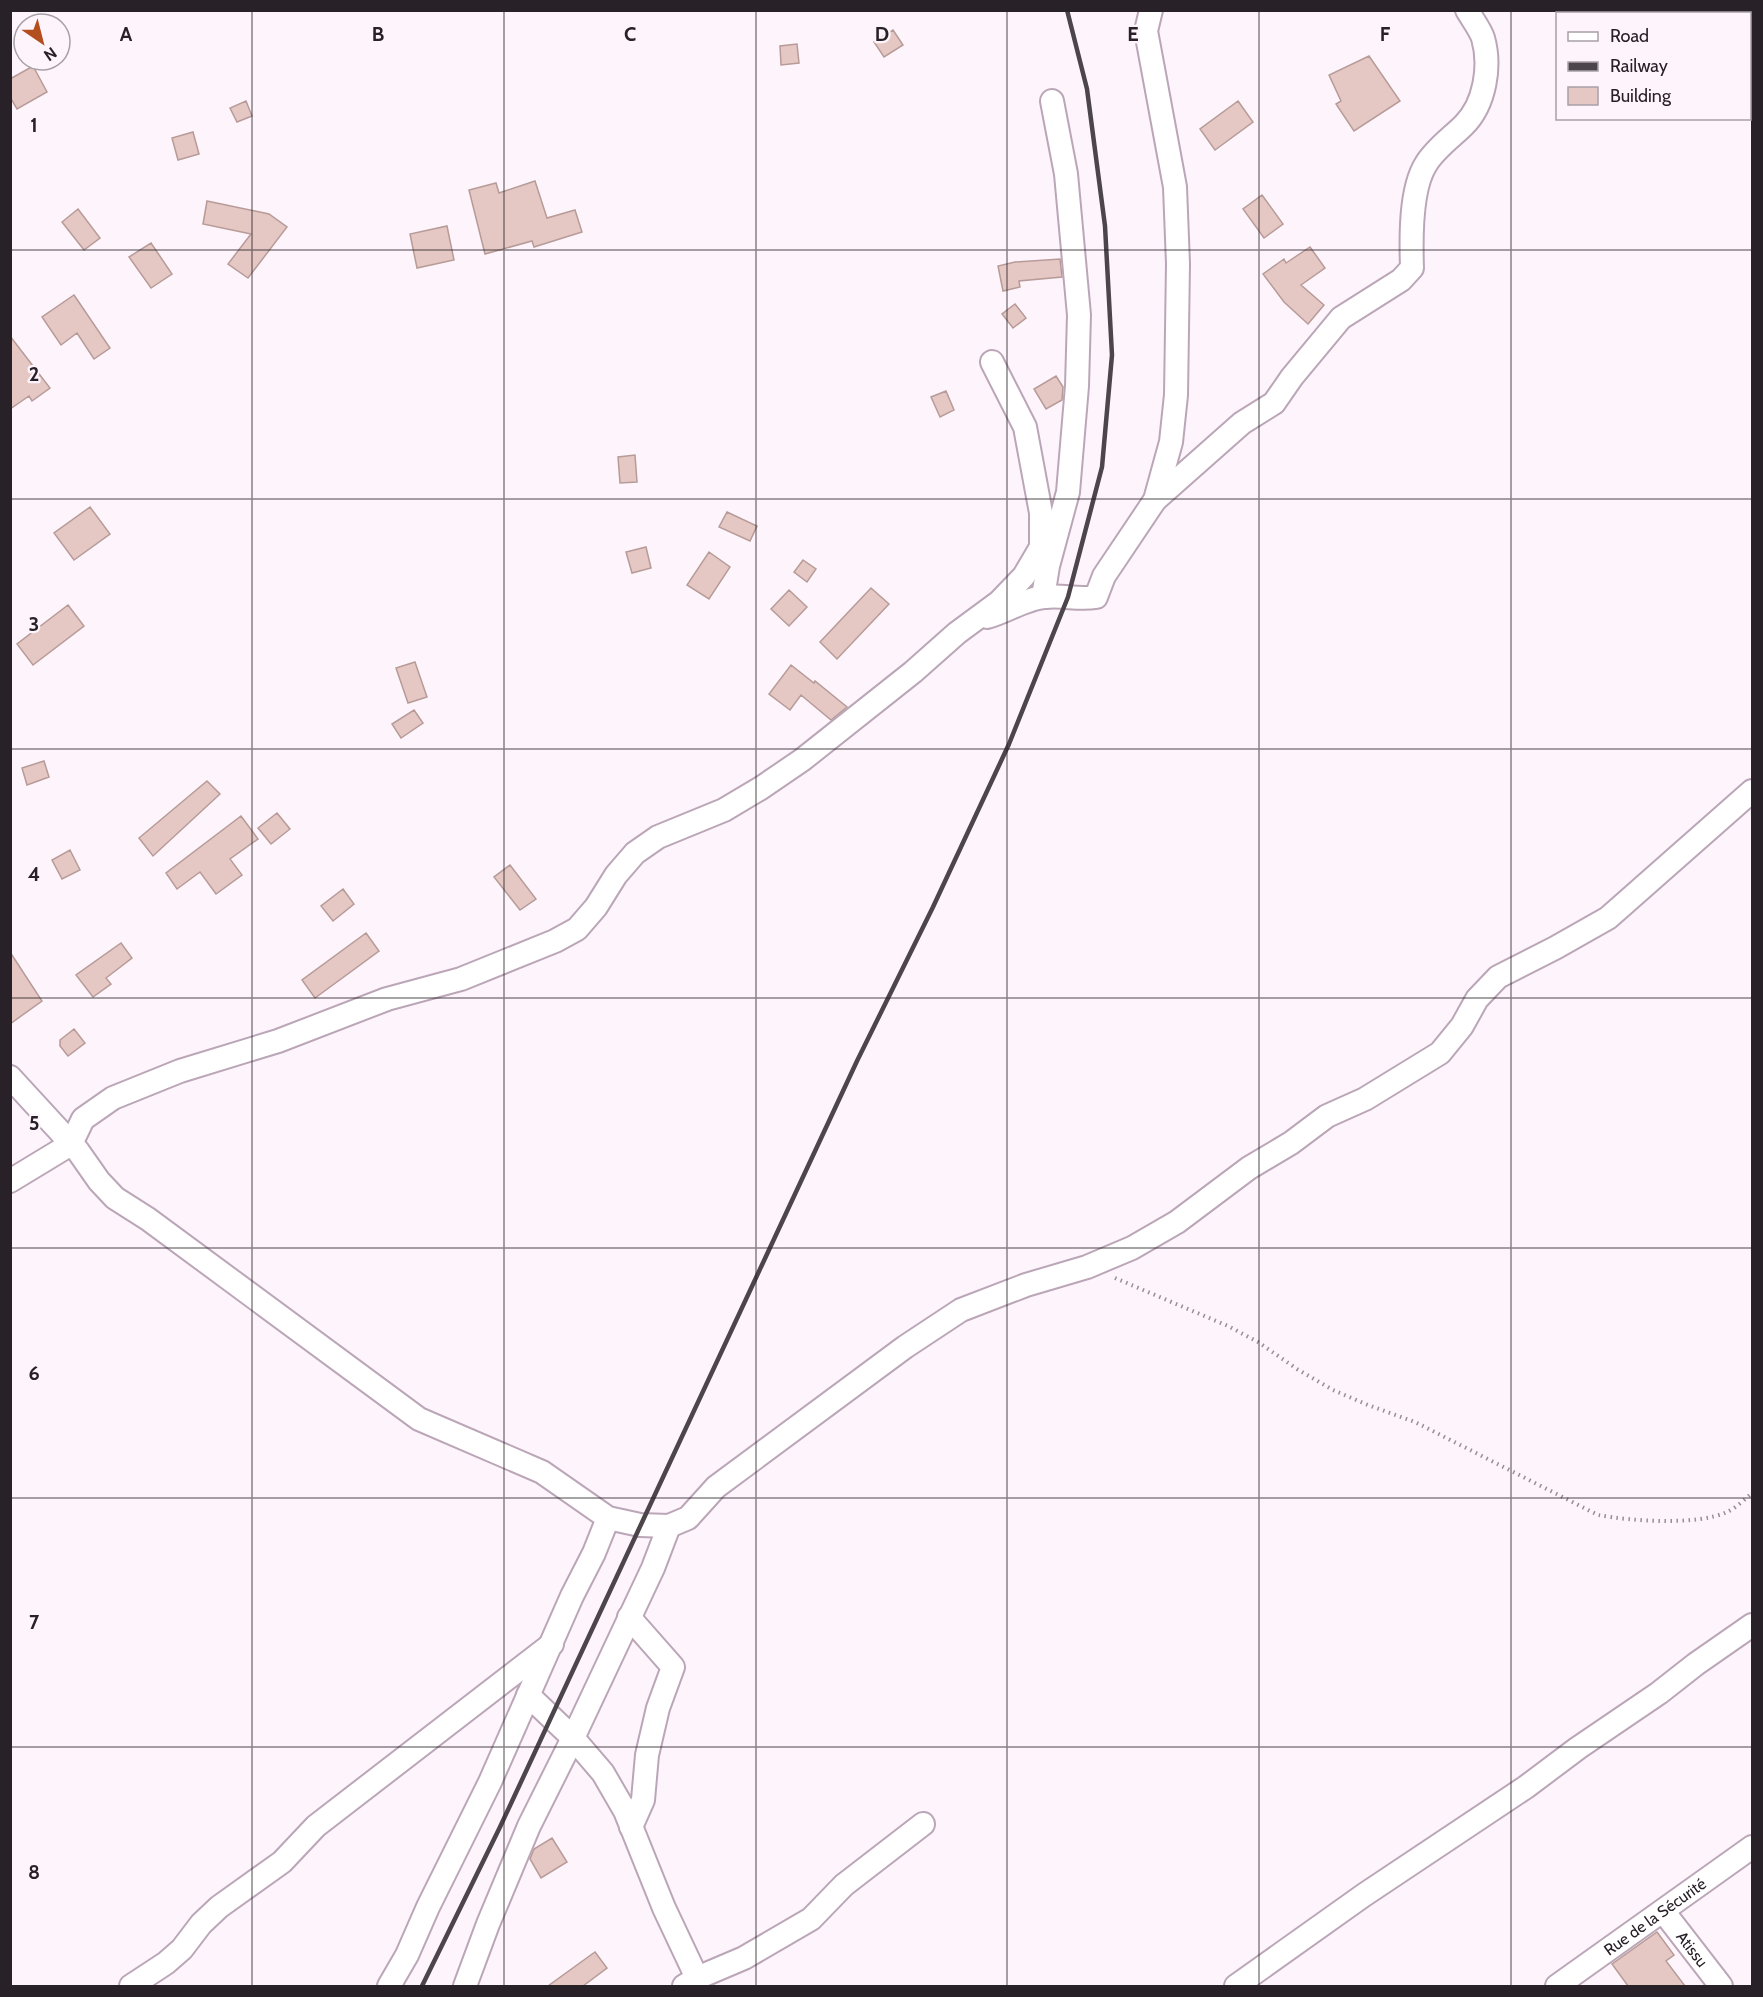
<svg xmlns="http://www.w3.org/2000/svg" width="1763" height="1997" viewBox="0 0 1763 1997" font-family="Cabin,sans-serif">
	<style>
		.building { fill: #e5c7c4; stroke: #b79b98; stroke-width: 1.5 }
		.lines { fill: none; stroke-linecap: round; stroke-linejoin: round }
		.minor-casing { stroke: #bba6b8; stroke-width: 26 }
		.path { stroke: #968e95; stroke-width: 4; stroke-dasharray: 1.5 4.5; stroke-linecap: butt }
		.minor { stroke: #fff; stroke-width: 22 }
		.rail { stroke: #4c454b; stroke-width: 4.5 }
		.grid { fill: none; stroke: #282127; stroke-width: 1.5; stroke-opacity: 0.55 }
		.labels { text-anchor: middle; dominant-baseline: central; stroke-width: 4.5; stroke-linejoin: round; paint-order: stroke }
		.street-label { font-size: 16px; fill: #282127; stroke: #fef5fc }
		.grid-label { font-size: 20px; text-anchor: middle; font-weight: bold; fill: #282127; stroke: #fef5fc; stroke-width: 4.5; stroke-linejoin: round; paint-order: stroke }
	</style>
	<rect width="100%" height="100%" fill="#fef5fc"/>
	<path class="building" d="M893 30 903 45 884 57 874 42Z
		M797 44 799 63 781 65 780 46Z
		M1369 56 1400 101 1354 131 1336 104 1341 101 1329 75Z
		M33 66 47 92 17 109 10 97V79Z
		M246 101 252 116 237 122 230 108Z
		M1238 101 1253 122 1215 150 1200 129Z
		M193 132 199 154 178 160 172 138Z
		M535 181 547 218 575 210 582 232 534 247 532 241 485 254 469 190 496 183 499 193Z
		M1262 195 1283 224 1264 238 1243 209Z
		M207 201 269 214 287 227 248 278 228 264 251 234 203 224Z
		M78 209 100 238 84 250 62 222Z
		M447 226 454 260 417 268 410 234Z
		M151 243 172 274 151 288 129 257Z
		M1310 247 1325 268 1301 285 1324 305 1308 324 1284 302 1263 274 1284 259 1286 263Z
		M1060 259 1062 277 1019 281 1020 287 1003 291 998 266 1015 262Z
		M74 295 110 348 94 359 77 333 61 345 42 317Z
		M1015 304 1026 318 1013 328 1002 314Z
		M10 336 50 388 32 401 29 396 10 409Z
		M1056 376 1063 387 1062 400 1046 409 1034 389Z
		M946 391 954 410 940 417 931 397Z
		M635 455 637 482 620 483 618 457Z
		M90 507 110 534 74 560 54 533Z
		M727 512 757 526 750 541 719 527Z
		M646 547 651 568 632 573 626 552Z
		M709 552 730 567 709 599 687 585Z
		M803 560 816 569 807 582 794 572Z
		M871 588 889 604 837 659 820 642Z
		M789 590 807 607 789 626 771 609Z
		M68 605 84 626 33 665 17 644Z
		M415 662 427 697 408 703 396 668Z
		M791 665 814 683 815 681 847 707 831 720 801 695 790 710 769 694Z
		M414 710 423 723 401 738 392 724Z
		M44 761 49 777 27 785 22 768Z
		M207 781 220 794 153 856 139 838Z
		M277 813 290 829 271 844 258 828Z
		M241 816 258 839 230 859 242 875 216 894 200 872 177 889 166 873Z
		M70 850 80 870 62 879 52 860Z
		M510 865 536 899 520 910 494 877Z
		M343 889 354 904 333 921 321 906Z
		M366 933 379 951 315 998 302 980Z
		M121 943 132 958 106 978 111 984 93 997 76 975Z
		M10 952 42 1001 10 1024Z
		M74 1029 85 1043 68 1056 60 1046V1040Z
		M552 1838 567 1862 541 1878 530 1859 534 1849Z
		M1657 1932 1674 1955 1666 1961 1685 1986H1628L1612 1964Z
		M595 1952 607 1968 583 1986H548Z"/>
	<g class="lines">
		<defs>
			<g id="minor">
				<path d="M1151 10 1146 31 1175 187 1178 264 1176 395 1171 442 1155 500"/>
				<path d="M1043 597 1048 566 1068 492 1077 386 1079 315 1066 174 1052 101"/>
				<path d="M987 617C1005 612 1027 598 1045 597 1063 595 1079 600 1096 597L1104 576 1155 500 1242 423 1274 403 1292 377 1341 318 1401 280 1412 268C1411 239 1410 189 1426 164 1435 149 1452 137 1464 125 1485 104 1491 66 1483 38 1480 29 1472 19 1467 10"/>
				<path d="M10 1077 78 1151 99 1181 115 1198 148 1219 419 1419 542 1472 608 1518 640 1525 669 1526 688 1518 716 1487 905 1347 961 1310 1026 1285 1087 1267 1132 1248 1177 1222 1249 1168 1291 1143 1327 1116 1365 1099 1440 1053 1462 1026 1477 999 1498 977 1555 948 1608 918 1752 791"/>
				<path d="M10 1181 71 1144 83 1119 113 1098 180 1071 278 1041 387 999 461 979 555 941 577 929 596 907 616 875 635 853 658 837 724 810 761 788 802 760 913 672 957 633 999 602 1024 576 1041 547V513L1025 427 992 362"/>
				<path d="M629 1617 673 1667 658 1708 647 1755 643 1800 631 1827"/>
				<path d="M528 1695 573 1738 603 1773 625 1811 664 1908 697 1978"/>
				<path id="s1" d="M1663 1911 1721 1986"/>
				<path d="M131 1986 166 1963 182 1949 201 1924 219 1907 282 1862 316 1826 552 1644"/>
				<path d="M389 1986 407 1955 428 1907 490 1782 572 1596 594 1553 608 1518"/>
				<path d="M465 1986 488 1924 529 1826 573 1738 653 1568 669 1526"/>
				<path d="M684 1986 697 1978 744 1958 811 1919 844 1885 923 1824"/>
				<path d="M1236 1986 1364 1895 1526 1787 1578 1748 1659 1693 1696 1664 1752 1625"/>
				<path id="s2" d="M1557 1986 1752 1847"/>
			</g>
		</defs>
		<use href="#minor" class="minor-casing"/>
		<path class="path" d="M1115 1278 1228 1326 1258 1342 1297 1369 1333 1390 1368 1405 1415 1422 1598 1515C1631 1521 1696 1526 1727 1512 1736 1508 1745 1499 1752 1493"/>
		<use href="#minor" class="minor"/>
		<path class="rail" d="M422 1986 500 1827 857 1061 933 907 1009 744 1068 597 1102 467 1112 355 1105 226 1087 89 1067 10"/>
	</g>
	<path class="grid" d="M252 10V1986M504 10V1986M756 10V1986M1007 10V1986M1259 10V1986M1511 10V1986M10 250H1752M10 499H1752M10 749H1752M10 998H1752M10 1248H1752M10 1498H1752M10 1747H1752"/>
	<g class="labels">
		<g class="street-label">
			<text stroke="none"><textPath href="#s2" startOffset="120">Rue de la Sécurité</textPath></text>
			<text stroke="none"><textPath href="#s1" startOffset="48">Atissu</textPath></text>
		</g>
	</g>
	<g class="grid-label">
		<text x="126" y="41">A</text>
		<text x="378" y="41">B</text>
		<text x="630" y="41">C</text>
		<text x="882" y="41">D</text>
		<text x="1133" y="41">E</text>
		<text x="1385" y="41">F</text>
		<text x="34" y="132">1</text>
		<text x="34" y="381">2</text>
		<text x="34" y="631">3</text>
		<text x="34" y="881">4</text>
		<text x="34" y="1130">5</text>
		<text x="34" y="1380">6</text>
		<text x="34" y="1629">7</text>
		<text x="34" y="1879">8</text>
	</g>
	<rect width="1763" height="1997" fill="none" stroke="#282127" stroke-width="24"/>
	<rect x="1556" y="12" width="195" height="108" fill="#fef5fc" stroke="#a8a0a7" stroke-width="1.5"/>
	<rect x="1568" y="32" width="30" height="9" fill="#ffffff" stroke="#a8a0a7" stroke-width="1.5"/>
	<text x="1610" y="42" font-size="18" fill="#282127">Road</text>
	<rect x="1568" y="62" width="30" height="9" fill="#4c454b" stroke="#a8a0a7" stroke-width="1.5"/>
	<text x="1610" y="72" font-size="18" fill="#282127">Railway</text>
	<rect x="1568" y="87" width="30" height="18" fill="#e5c7c4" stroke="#a8a0a7" stroke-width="1.5"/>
	<text x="1610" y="102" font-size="18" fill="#282127">Building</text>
	<g transform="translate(42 42) rotate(145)"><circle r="28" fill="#fef5fc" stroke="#a8a0a7" stroke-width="1.5"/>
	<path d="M0-4.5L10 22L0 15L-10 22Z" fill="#b34e1f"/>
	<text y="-9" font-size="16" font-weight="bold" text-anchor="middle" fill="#282127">N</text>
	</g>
</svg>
